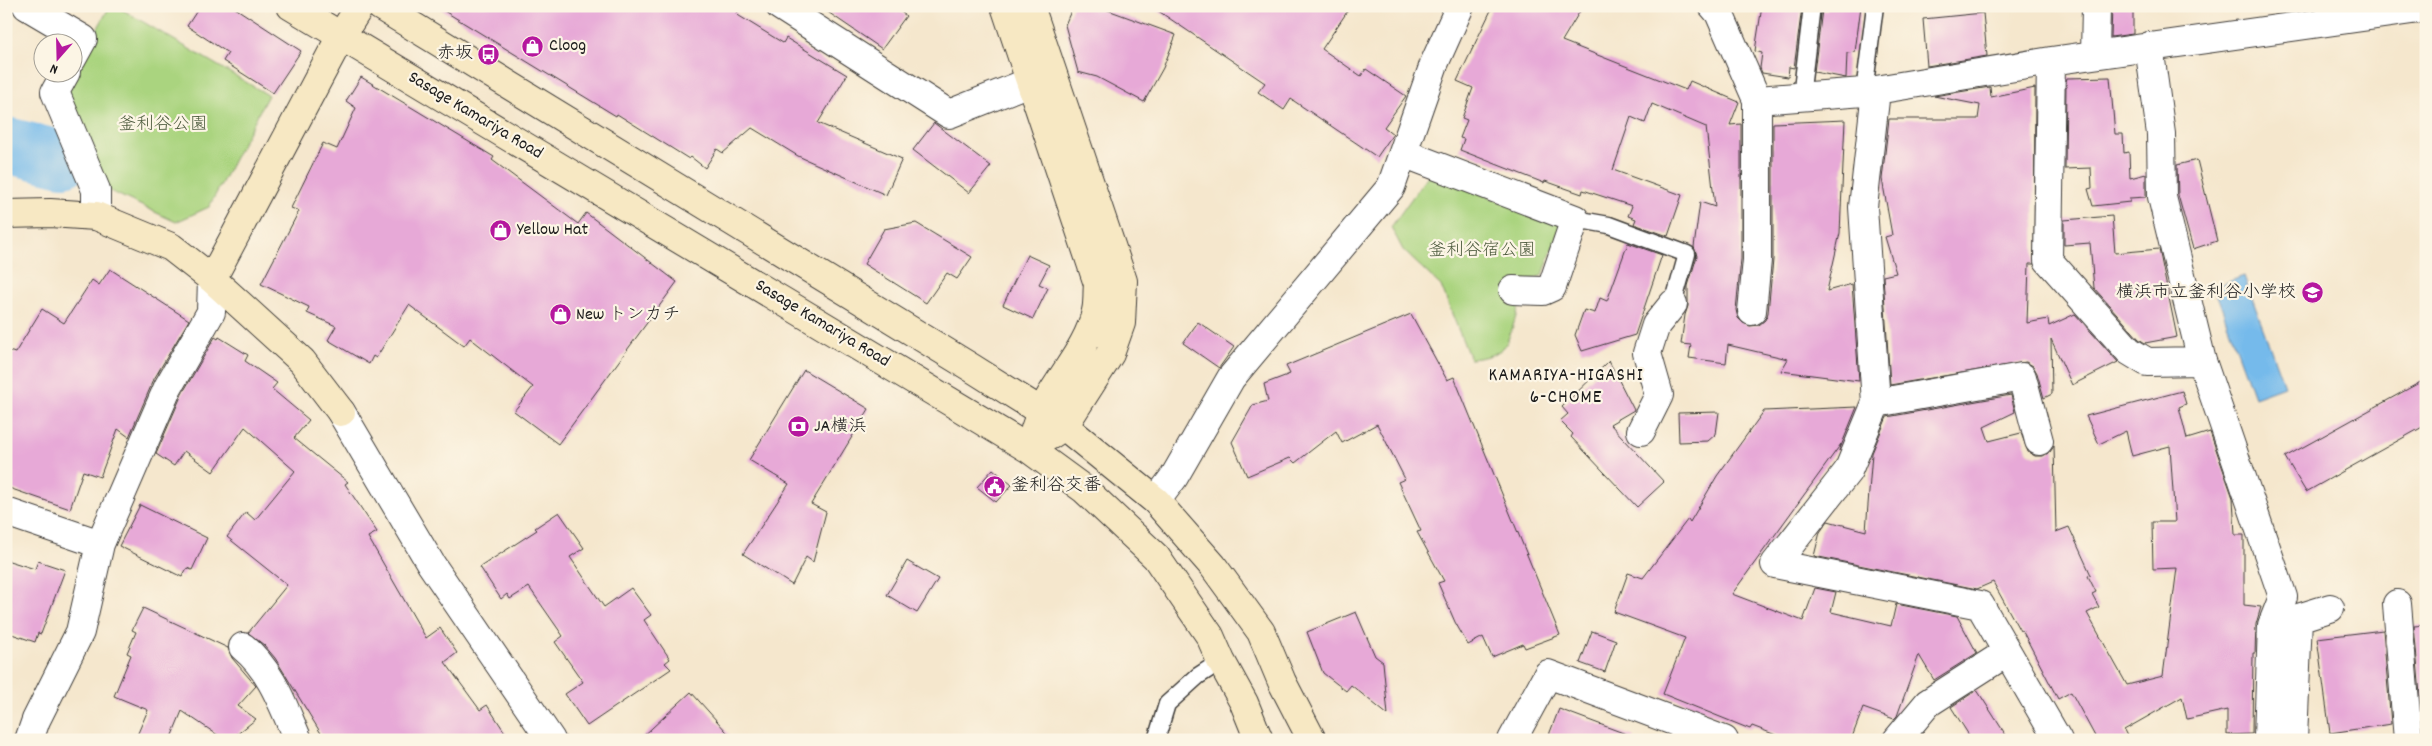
<svg xmlns="http://www.w3.org/2000/svg" width="2432" height="746" viewBox="0 0 2432 746" font-family="Dekko,'Klee One',sans-serif">
	<style>
		.green { fill: #aad47f; stroke: #63784e }
		.water { fill: #74baeb; stroke: #486b84 }
		.lines { fill: none; stroke-linecap: round; stroke-linejoin: round }
		.river { stroke: #74baeb; stroke-width: 56 }
		.building { fill: #e7a9d7 }
		.lane-casing { stroke: #3d3a37; stroke-width: 19 }
		.street-casing { stroke: #3d3a37; stroke-width: 30 }
		.secondary-casing { stroke: #3d3a37; stroke-width: 30 }
		.lane { stroke: #fff; stroke-width: 16 }
		.street { stroke: #fff; stroke-width: 28 }
		.secondary { stroke: #f7e8c3; stroke-width: 28 }
		.labels { text-anchor: middle; dominant-baseline: central; stroke-width: 4.5; stroke-linejoin: round; paint-order: stroke }
		.poi-label { font-size: 18px; fill: #1c1c1c; stroke: #fcf5e5; text-anchor: start }
		.street-label { font-size: 18px; fill: #1c1c1c; stroke: #fcf5e5 }
		.park-label { font-size: 18px; fill: #4e5c3f; stroke: #fcf5e5 }
		.neighbourhood-label { font-size: 19px; letter-spacing: 1px; fill: #1c1c1c; stroke: #fcf5e5 }
	</style>
	<rect width="100%" height="100%" fill="#fcf5e5"/>
	<filter id="ink" filterUnits="userSpaceOnUse"><feTurbulence type="fractalNoise" baseFrequency=".02" numOctaves="2"/><feDisplacementMap in="SourceGraphic" scale="10" xChannelSelector="R" yChannelSelector="G"/><feConvolveMatrix kernelMatrix="1 2 1 2 8 2 1 2 1" color-interpolation-filters="sRGB"/></filter>
	<filter id="wash" filterUnits="userSpaceOnUse"><feTurbulence type="fractalNoise" baseFrequency=".0096" numOctaves="4" result="noise"/><feDisplacementMap in="SourceGraphic" scale="20" xChannelSelector="R" yChannelSelector="G"/><feGaussianBlur stdDeviation="1.12" result="paint"/><feColorMatrix in="noise" values="0 0 0 0 0 0 0 0 0 0 0 0 0 0 0 0 0 1.4 0 .05"/><feComposite in="paint" operator="in"/></filter>
	<g filter="url(#wash)">
		<rect width="100%" height="100%" fill="#f5e7cd"/>
		<path class="green" d="M110 6H116L268 95 209 207 176 222 108 190 66 109 67 84Z
			M1429 174 1561 224 1543 275 1524 283C1522 296 1511 338 1504 347 1495 356 1481 358 1470 359L1441 286 1403 250 1391 227Z"/>
		<path class="water" d="M2244 276 2284 386 2254 397 2214 287Z"/>
		<g class="lines">
			<path class="river" d="M6 145 63 159"/>
		</g>
		<g id="blocks">
			<path class="building" d="M200 6H232L301 51 273 93 223 61 228 53 187 26Z
				M436 6H741L736 14 783 43 786 38 847 75 818 123 902 159 886 195 798 156 752 128 723 153 717 149 705 168 691 157 689 159 617 114 616 116Z
				M819 6H894L906 16 882 49Z
				M1073 6H1097L1176 35 1163 68 1144 102 1097 77 1078 72 1065 25Z
				M1151 6H1351L1322 49 1361 76 1366 69 1406 96 1384 127 1393 134 1377 157 1291 99 1284 110 1258 92 1265 83Z
				M1493 6H1583L1562 41 1686 90 1690 81 1739 102 1730 125 1741 124V259L1736 310 1738 318 1743 323 1750 326 1759 325 1765 320 1768 313 1773 260V123L1845 120 1840 233 1827 291 1852 284 1859 381 1781 371 1788 359 1728 345 1726 363 1689 358 1691 345 1681 344 1685 315 1688 306V286L1697 256 1694 247 1700 202 1715 207 1706 127 1652 104 1645 123 1631 117 1613 170 1682 195 1668 236 1634 224 1636 219 1628 216 1632 206 1583 190 1582 194 1545 181 1544 183 1460 150 1464 139 1460 138 1467 120 1462 118 1473 88 1457 81Z
				M1762 6 1802 7 1794 68 1789 67 1788 77 1762 73 1760 68 1762 53 1755 51Z
				M1828 6H1861L1855 52 1847 53 1846 78 1814 72 1822 10 1827 11Z
				M2112 6H2133V34L2111 37Z
				M1983 13 1987 56 1927 66 1923 19Z
				M361 77 494 157 492 160 578 224 586 213 677 282 558 444 514 411 533 387 470 338 464 346 409 305 376 358 373 356 369 364 328 340 336 326 307 313 309 307 261 284 299 211 291 208 323 143 337 149 356 108 346 101Z
				M2110 77 2115 134H2123L2124 153 2129 152 2130 178 2146 174V197L2130 198V202L2093 206 2088 189 2092 188 2091 168 2065 169 2066 82 2067 78Z
				M1990 87 1991 97 2035 88 2034 264H2029L2027 323 2048 319 2049 326 2075 314 2118 362 2072 385 2051 339 2052 394 2044 398 2037 373 2033 366 2026 362 1890 385 1883 276 1896 273 1885 237 1892 235 1882 179 1889 119H1978L1980 105 1934 96Z
				M934 123 991 166 969 193 913 150Z
				M2197 160 2217 241 2193 249 2178 195 2177 165Z
				M2112 216 2115 253 2159 249 2177 337 2145 343 2139 339 2094 288 2090 243 2064 245V220Z
				M916 223 972 257 957 279 947 273 926 303 864 264 884 229Z
				M1628 243 1662 255 1635 335 1582 351 1575 335 1584 310 1595 313 1600 298 1607 301Z
				M1027 255 1049 265 1039 284 1048 288 1033 319 1003 305Z
				M110 269 189 320 154 379 129 437 118 429 100 477 83 471 70 509 6 487V350L15 353 42 309 64 323 92 280 99 285Z
				M1411 314 1447 380 1454 377 1560 635 1525 648 1523 644 1492 657 1483 637 1468 645 1455 622 1438 583 1444 581 1417 532 1421 531 1398 482 1405 479 1377 424 1342 443 1336 431 1295 463 1290 458 1247 476 1232 442 1253 405 1268 401 1264 384 1290 374 1286 366Z
				M1198 322 1234 347 1219 368 1183 343Z
				M215 337 218 339 219 337 248 355 245 361 277 383 272 389 309 420 294 438 348 482 345 484 377 532 368 537 426 638 440 628 457 653 445 662 480 710 487 705 510 740H325L275 658 264 645 248 633 287 585 227 537 246 512 255 520 295 471 245 427 213 472 184 451 174 466 156 454 182 394Z
				M1609 361 1634 410 1610 424 1664 482 1637 507 1571 437 1573 434 1560 421 1568 414 1562 407Z
				M804 370 869 409 811 504 826 512 813 562 806 557 792 585 743 554 789 484 749 460Z
				M2426 379V425L2306 492 2285 457Z
				M2182 391 2186 404 2179 407 2187 439 2210 432 2233 498 2235 535H2244V605L2261 607 2256 624 2255 653H2253L2252 734 2227 735V710L2187 719 2182 697 2124 730 2129 740H2097L2071 692 2058 699 2022 630 2020 631 1993 582 1977 589 1814 556 1820 532 1828 521 1866 531 1872 453 1887 417 2011 395 2015 412 1984 427 1989 441 2021 433 2028 452 2035 456H2043L2050 452 2054 446 2056 532 2069 527 2091 575 2088 576 2096 592 2092 594 2099 607 2087 613 2127 685 2163 676 2177 568 2153 569 2152 522H2175L2170 446 2132 456 2126 431 2099 444 2086 416Z
				M1857 407 1839 451 1841 444 1732 594 1803 621 1815 588 1836 592 1831 612 1891 626 1896 604 1957 616 1977 653 1934 680 1919 655 1897 716 1894 719 1863 708 1851 740H1789L1752 726 1750 729 1663 694 1685 638 1614 612 1628 573 1643 578 1688 519 1690 522 1717 476 1764 411Z
				M1719 412 1716 434 1708 441 1679 442 1678 413Z
				M993 469 1012 485 996 502 977 487Z
				M140 505 207 538 192 570 187 568 182 577 119 546Z
				M559 512 584 548 570 557 604 607 631 588 651 615 644 620 670 659 665 663 671 669 587 726 565 694 583 682 555 642 563 636 529 587 510 599 507 594 501 599 480 567 537 530 535 528Z
				M6 560 35 569 38 561 65 570 41 634 38 633 35 642 6 632Z
				M907 561 938 579 917 613 887 595Z
				M143 608 228 648 232 658 256 686 238 706 256 719 230 740H225L182 711 170 740H135L148 710 114 696 131 655 127 653 136 632 132 630Z
				M1356 612 1375 656 1383 662 1388 715 1351 685 1346 691 1323 673 1307 632Z
				M2426 625V717H2422L2414 626Z
				M2383 630 2391 724 2330 733 2317 638Z
				M1592 631 1616 640 1605 672 1580 663Z
				M1977 690 2009 740H1972L1951 707Z
				M691 692 734 740H639Z
				M1559 709 1634 737 1633 740H1547Z"/>
		</g>
	</g>
	<g filter="url(#ink)">
		<use href="#blocks" fill-opacity="0" stroke="#3d3a37" stroke-width="1"/>
		<g class="lines">
			<defs>
				<path id="lane" d="M1864 92 1875 6
					M1801 97 1812 6
					M1575 219 1609 225 1687 254 1673 304
					M1156 740 1167 704 1198 676 1221 661"/>
				<path id="street" d="M27 6 83 39 72 59
					M780 6 949 114 1052 73
					M1713 6 1719 13 1757 100 1864 92 2051 61 2426 8
					M2149 46 2161 134 2162 197 2202 361 2283 597 2272 625 2268 737
					M2095 54 2096 6
					M2051 61 2048 260 2129 351 2147 362 2202 361
					M66 72 55 92 96 190V216
					M1876 91 1863 207 1876 403 1848 471 1775 564 1980 605 2058 740
					M1403 153 1575 219 1552 287 1543 291 1513 290
					M1752 311 1757 260V100
					M1876 403 2022 377 2039 441
					M341 412 431 564 551 740
					M1641 431 1659 395 1647 353 1656 325 1673 304
					M1156 501 1174 477 1231 378 1391 187 1434 64 1460 6
					M6 512 100 544
					M2397 604 2408 740
					M243 647C272 671 283 706 298 740
					M29 740 36 720 80 632 100 544 168 387 211 312 212 279
					M1512 740 1548 674 1724 740
					M1897 740 1928 703 2006 653
					M2293 740 2298 618 2330 608"/>
				<path id="secondary" d="M291 6 1029 449 1085 490 1156 557 1210 636 1221 661 1244 703 1259 740
					M380 6 972 368 1064 426 1156 501 1213 566 1261 632 1282 682 1312 740
					M1005 6 1098 284C1097 293 1098 303 1096 311 1087 354 1048 387 1035 429
					M1030 6 1123 281 1121 323 1110 354 1064 426 1049 436
					M6 214 50 213 96 216 171 247 212 279 302 361 341 412
					M212 279 341 36 360 6"/>
			</defs>
			<use href="#lane" class="lane-casing"/>
			<use href="#street" class="street-casing"/>
			<use href="#secondary" class="secondary-casing"/>
			<use href="#lane" class="lane"/>
			<use href="#street" class="street"/>
			<use href="#secondary" class="secondary"/>
		</g>
	</g>
	<defs>
		<symbol id="shop-disc" viewBox="-11 -11 22 22"><circle r="9.5" fill="#b5179e" stroke="#fcf5e5"/><path d="M-5-2.5h2.3a2.7 3.5 0 0 1 5.4 0H5L5.5 6h-11ZM-1.5-2.5h3a1.5 2.3 0 0 0-3 0Z" fill="#fff"/></symbol>
		<symbol id="bus-disc" viewBox="-11 -11 22 22"><circle r="9.5" fill="#b5179e" stroke="#fcf5e5"/><path d="M-5-6H5V4H4V6H2V4H-2V6H-4V4H-5ZM-3.5-4V0h7V-4ZM-3.5 1.2v1.5H-2V1.2ZM2 1.2v1.5H3.5V1.2Z" fill="#fff"/></symbol>
		<symbol id="school-disc" viewBox="-11 -11 22 22"><circle r="9.5" fill="#b5179e" stroke="#fcf5e5"/><path d="M0-5L7-2L0 1L-7-2ZM-4 1L0 2.5L4 1V4Q0 6-4 4Z" fill="#fff"/></symbol>
		<symbol id="bank-disc" viewBox="-11 -11 22 22"><circle r="9.5" fill="#b5179e" stroke="#fcf5e5"/><path d="M-6-4H6V4H-6ZM0-2.3a2.3 2.3 0 1 0 0 4.6a2.3 2.3 0 1 0 0-4.6Z" fill="#fff"/></symbol>
		<symbol id="civic-disc" viewBox="-11 -11 22 22"><circle r="9.5" fill="#b5179e" stroke="#fcf5e5"/><path d="M-.6-6.5H3V-4.5H.6V-3L4-1V1h2V6H-6V1h2V-1L-.6-3ZM-1.2 2.5V6h2.4V2.5Z" fill="#fff"/></symbol>
	</defs>
	<g fill-rule="evenodd">
		<use href="#shop-disc" x="520" y="34" width="25" height="25"/>
		<use href="#bus-disc" x="476" y="42" width="25" height="25"/>
		<use href="#shop-disc" x="488" y="218" width="25" height="25"/>
		<use href="#school-disc" x="2300" y="280" width="25" height="25"/>
		<use href="#shop-disc" x="548" y="302" width="25" height="25"/>
		<use href="#bank-disc" x="786" y="414" width="25" height="25"/>
		<use href="#civic-disc" x="982" y="474" width="25" height="25"/>
	</g>
	<g class="labels">
		<g class="poi-label">
			<text x="549" y="46">Cloog</text>
			<text x="473" y="54" text-anchor="end">赤坂</text>
			<text x="517" y="230">Yellow Hat</text>
			<text x="2296" y="293" text-anchor="end">横浜市立釜利谷小学校</text>
			<text x="576" y="315">New トンカチ</text>
			<text x="814" y="427">JA横浜</text>
			<text x="1011" y="486">釜利谷交番</text>
		</g>
		<g class="street-label">
			<text transform="translate(475 116) rotate(31)">Sasage Kamariya Road</text>
			<text transform="translate(822 324) rotate(31)">Sasage Kamariya Road</text>
		</g>
		<g class="park-label">
			<text x="163" y="125">釜利谷公園</text>
			<text x="1482" y="251">釜利谷宿公園</text>
		</g>
		<g class="neighbourhood-label">
			<text x="1566" y="376">KAMARIYA-HIGASHI<tspan x="1566" dy="22">6-CHOME</tspan></text>
		</g>
	</g>
	<rect width="2432" height="746" fill="none" stroke="#fcf5e5" stroke-width="25"/>
	<g transform="translate(58 58) rotate(200)"><circle r="24" fill="#fcf5e5" stroke="#a29e95"/>
	<path d="M0-4L9 19L0 12L-9 19Z" fill="#b5179e"/>
	<text y="-8" font-size="14" font-weight="bold" text-anchor="middle" fill="#1c1c1c">N</text>
	</g>
</svg>
